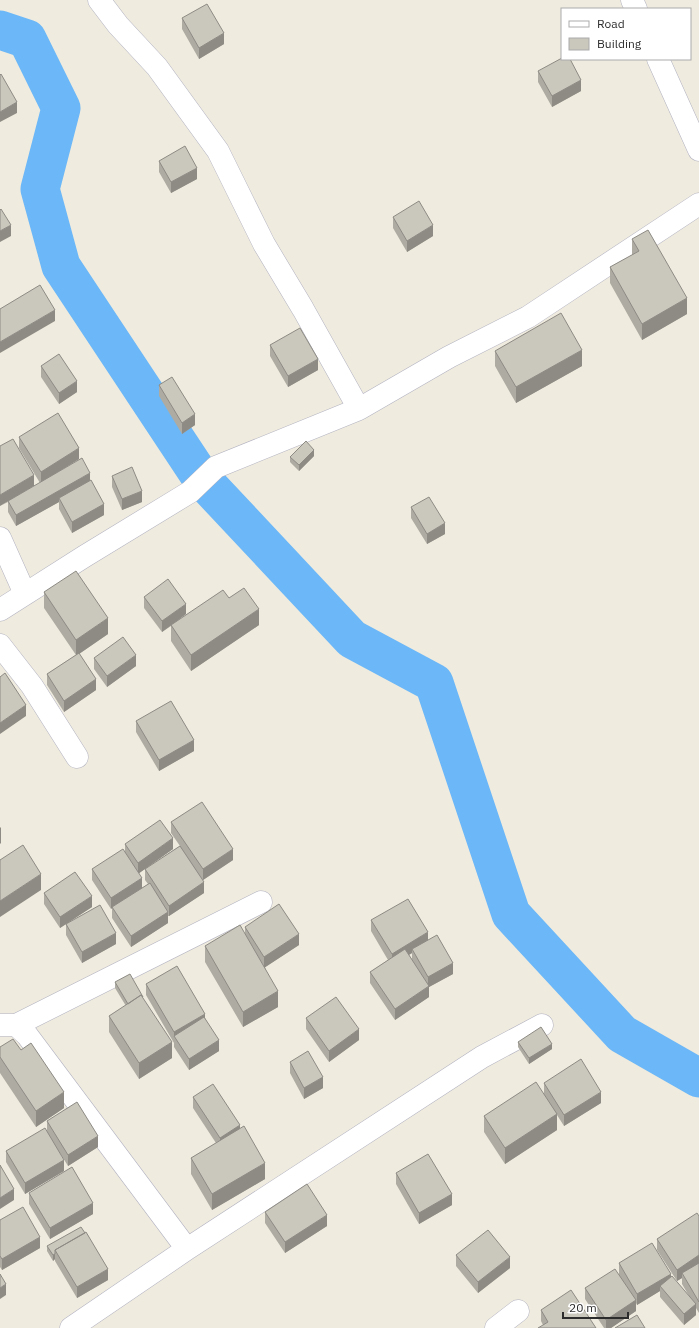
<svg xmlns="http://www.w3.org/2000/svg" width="699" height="1328" viewBox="0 0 699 1328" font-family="'IBM Plex Sans',sans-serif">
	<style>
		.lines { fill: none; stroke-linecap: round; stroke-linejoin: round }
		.river { stroke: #6bb7f7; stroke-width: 39 }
		.minor-casing { stroke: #b2b2c1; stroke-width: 23 }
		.minor { stroke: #fff; stroke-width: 22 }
		.wall { fill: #aeaba3; fill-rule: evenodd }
		.shaded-wall { fill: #8d8b84 }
		.building { fill: #cac7bd; stroke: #8d8b84 }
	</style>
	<rect width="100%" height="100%" fill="#efebde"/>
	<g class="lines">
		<path class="river" d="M0 30 27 39 61 108 40 189 61 266 202 479 352 639 434 683 511 914 622 1034 699 1078"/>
		<defs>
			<path id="minor" d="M99 0 118 25 157 67 218 151 264 244 303 309 359 409
				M632 0 636 9
				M658 59 699 150
				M0 538 25 594
				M0 610 85 556 190 492 216 467 359 409 449 357 528 317 699 204
				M0 645 32 686 77 757
				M0 1025H16L27 1035 187 1249
				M16 1025 261 902
				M71 1328 187 1249 482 1057 542 1025
				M496 1328 518 1311"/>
		</defs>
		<use href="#minor" class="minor-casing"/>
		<use href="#minor" class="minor"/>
	</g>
	<path class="wall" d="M182 18 224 44 199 59 182 29Z
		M538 71 581 91 552 107 538 82Z
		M159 161 197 179 171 193 159 172Z
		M393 217 433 236 407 252 393 228Z
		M632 239 687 314 642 340 610 283V267L632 255Z
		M270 345 318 370 288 387 270 356Z
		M495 351 582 366 516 403 495 366Z
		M41 366 77 392 59 404 41 377Z
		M159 385 195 425 182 434 159 396Z
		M19 437 79 459 44 480H90L104 515 72 533 59 509V502L16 526 8 512V502L0 506 34 486 16 497 40 483 19 448Z
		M314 456 299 471 290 462V457Z
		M112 476 142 502 122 510 112 487Z
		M411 507 445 534 427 544 411 518Z
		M44 592 108 634 79 654 96 690 64 712 47 685V674L76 655 44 608Z
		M144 597 186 614 179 619 229 598 259 625 191 671 171 641V626L162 632 144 608Z
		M94 658 136 666 107 687 94 669Z
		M136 721 194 751 159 771 136 732Z
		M171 822 233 860 203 880 204 893 169 916H168V923L131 947 112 918V908L111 909 92 880V869L125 851V844L173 849 139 873 142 888 148 884 145 880V869L180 846 171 833Z
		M44 893 92 907 66 924 116 944 82 963 66 935V924L60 928 44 904Z
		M371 920 428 940 453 974 429 987V997L395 1020 370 983V972L388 960 371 931ZM412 953V959L409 955Z
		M245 927 299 945 265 967 278 1007 243 1027 205 962V946L245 933Z
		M115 982 172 1058 139 1079 109 1032V1016L126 1006 115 988Z
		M146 984 205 1018 219 1051 189 1070 174 1047V1043L146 995Z
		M306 1018 359 1040 329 1062 306 1029Z
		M518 1042 552 1049 529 1064 518 1047Z
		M0 1047 21 1050 64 1108 36 1127 0 1073Z
		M290 1062 323 1088 304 1099 290 1073Z
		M544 1083 601 1103 564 1126 557 1115V1130L505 1164 484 1132V1116L544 1093Z
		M193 1097 240 1129 265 1179 212 1210 191 1174V1158L216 1143 193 1108Z
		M47 1121 98 1147 68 1166 60 1153 64 1171 25 1194 6 1162V1151L47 1131Z
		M396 1173 452 1205 419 1224 396 1184Z
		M29 1193 93 1214 50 1239 29 1204Z
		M265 1212 327 1226 285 1253 265 1223Z
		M699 1216V1313L696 1308V1315L684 1325 660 1297V1291L637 1305 636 1303V1311L611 1328H604L585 1299V1288L619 1274V1263L671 1277 689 1296 682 1284V1278L677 1281 657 1250V1239Z
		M0 1220 40 1248 2 1270 0 1267Z
		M47 1246 108 1280 77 1298 55 1261V1259L53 1261 47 1251Z
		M456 1255 510 1268 478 1293 456 1266Z
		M541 1310 596 1328 543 1325 541 1321Z"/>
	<path class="shaded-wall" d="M224 33V44L199 59V48Z
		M581 80V91L552 107V96Z
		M17 102V113L0 122V112Z
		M197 168V179L171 193V182Z
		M11 225V236L0 242V231Z
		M433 225V236L407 252V241Z
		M687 298V314L642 340V324Z
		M55 310V321L0 353V342Z
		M582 350V366L516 403V387Z
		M318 359V370L288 387V376Z
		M77 381V392L59 404V393Z
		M195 414V425L182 434V423Z
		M79 448V459L41 483V472Z
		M314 450V456L299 471V465Z
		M90 473V484L59 498V502L16 526V515Z
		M34 475V486L0 506V495Z
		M142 491V502L122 510V499Z
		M104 504V515L72 533V522Z
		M445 523V534L427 544V534Z
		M186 604V614L162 632V621Z
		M259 609V625L191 671V655Z
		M108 618V634L76 656V640Z
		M136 655V666L107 687V676Z
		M96 679V690L64 712V701Z
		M26 705V716L0 734V723Z
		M194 740V751L159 771V760Z
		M1 827V843L0 844V828Z
		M173 838V849L138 874V863Z
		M233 849V860L203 880V869Z
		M41 874V890L0 917V901Z
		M142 878V889L112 907V908L111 909V898Z
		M204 882V893L169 916V906Z
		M92 896V907L60 928V917Z
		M168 912V923L131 947V936Z
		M428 932V943L412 949V953L392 965V954Z
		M116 933V944L82 963V952Z
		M299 934V945L264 968V957Z
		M453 963V974L429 987V997L395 1020V1009L428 987V977Z
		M278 991V1007L243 1027V1012Z
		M205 1014V1025L174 1036V1043V1032Z
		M359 1029V1040L329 1062V1051Z
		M219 1040V1051L189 1070V1059Z
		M172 1042V1058L139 1079V1063Z
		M552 1044V1049L529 1064V1058Z
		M323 1077V1088L304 1099V1088Z
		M64 1092V1108L36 1127V1111Z
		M601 1092V1103L564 1126V1115Z
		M557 1114V1130L505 1164V1148Z
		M240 1125V1136L220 1149V1138Z
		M98 1136V1147L68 1166V1155Z
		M64 1160V1171L25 1194V1183Z
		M265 1163V1179L212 1210V1194Z
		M14 1189V1200L0 1209V1198Z
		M452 1194V1205L419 1224V1213Z
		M93 1203V1214L50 1239V1228Z
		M327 1215V1226L285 1253V1242Z
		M40 1237V1248L2 1270V1259Z
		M55 1254V1259L53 1261V1255Z
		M699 1255V1266L682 1273V1278L677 1281V1270Z
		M510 1257V1268L478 1293V1282Z
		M108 1269V1280L77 1298V1287Z
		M671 1274V1285L660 1286V1291L637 1305V1294Z
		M6 1284V1295L0 1299V1288Z
		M636 1300V1311L611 1328H606V1320Z
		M696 1304V1315L684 1325V1314Z"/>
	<path class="building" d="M207 4 224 33 199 48 182 18Z
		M562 58V59H570L581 80 552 96 538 71Z
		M1 74 17 102 0 112V75Z
		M185 146 197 168 171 182 159 161Z
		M419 201 433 225 407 241 393 217Z
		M1 209 11 225 0 231V210Z
		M648 230 687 298 642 324 610 267 639 251 632 239Z
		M40 285 55 310 0 342V309Z
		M561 313 582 350 516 387 495 351Z
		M300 328 318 359 288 376 270 345Z
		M59 354 77 381 59 393 41 366Z
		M172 377 195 414 182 423 159 385Z
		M58 413 79 448 41 472 19 437Z
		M13 439 34 475 0 495V446Z
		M306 441 314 450 299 465 290 457Z
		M82 458 90 473 16 515 8 501Z
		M132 467 142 491 122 499 112 476Z
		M91 480 104 504 72 522 59 498Z
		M429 497 445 523 427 534 411 507Z
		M76 571 108 618 76 640 44 592Z
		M168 579 186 604 162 621 144 597Z
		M244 588 259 609 191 655 171 625 223 590 229 598Z
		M123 637 136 655 107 676 94 658Z
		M79 653 96 679 64 701 47 674Z
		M5 673 26 705 0 723V677Z
		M171 701 194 740 159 760 136 721Z
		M202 802 233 849 203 869 171 822Z
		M160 820 173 838 138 863 125 844Z
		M23 845 41 874 0 901V860Z
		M180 846 204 882 169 906 145 869Z
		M123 849 142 878 111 898 92 869Z
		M75 872 92 896 60 917 44 893Z
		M150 883 168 912 131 936 112 907Z
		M408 899 428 932 392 954 371 920Z
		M279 904 299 934 264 957 245 927Z
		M100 905 116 933 82 952 66 924Z
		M240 925 278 991 243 1012 205 946Z
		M437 935 453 963 428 977 412 949Z
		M405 949 429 986 395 1009 370 972Z
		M177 966 205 1014 174 1032 146 984Z
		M130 974 143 997 141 995 128 1004 115 982Z
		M141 995 172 1042 139 1063 109 1016Z
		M336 997 359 1029 329 1051 306 1018Z
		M204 1017 219 1040 189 1059 174 1036Z
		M541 1027 552 1044 529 1058 518 1042Z
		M13 1039 21 1050 31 1043 64 1092 36 1111 0 1057V1047Z
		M308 1051 323 1077 304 1088 290 1062Z
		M581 1059 601 1092 564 1115 544 1083Z
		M536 1082 557 1114 505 1148 484 1116Z
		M213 1084 240 1125 220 1138 193 1097Z
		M77 1102 98 1136 68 1155 47 1121Z
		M244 1126 265 1163 212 1194 191 1158Z
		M45 1128 64 1160 25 1183 6 1151Z
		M428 1154 452 1194 419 1213 396 1173Z
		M0 1165 14 1189 0 1198Z
		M72 1167 93 1203 50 1228 29 1193Z
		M307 1184 327 1215 285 1242 265 1212Z
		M23 1207 40 1237 2 1259 0 1256V1220Z
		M697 1213 699 1216V1255L677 1270 657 1239Z
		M81 1227 85 1233 55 1250V1254L53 1255 47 1246Z
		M488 1230 510 1257 478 1282 456 1255Z
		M86 1232 108 1269 77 1287 55 1250Z
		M652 1243 671 1274 637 1294 619 1263Z
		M699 1263V1302L682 1273Z
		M615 1269 636 1300 606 1320 585 1288Z
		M0 1274 6 1284 0 1288Z
		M672 1276 696 1304 684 1314 660 1286Z
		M571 1290 596 1328H538L548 1322 541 1310Z
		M637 1315 645 1328H615Z"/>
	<rect x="561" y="8" width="130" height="52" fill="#ffffff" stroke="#ababab"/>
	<rect x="569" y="21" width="20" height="6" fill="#ffffff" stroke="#ababab"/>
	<text x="597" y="28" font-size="12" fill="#2c2c2c">Road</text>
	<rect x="569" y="38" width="20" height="12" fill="#cac7bd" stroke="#ababab"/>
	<text x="597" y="48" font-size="12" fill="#2c2c2c">Building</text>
	<path d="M563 1312v6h65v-6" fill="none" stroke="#2c2c2c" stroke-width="2"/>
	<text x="569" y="1312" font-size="12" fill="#2c2c2c" stroke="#ffffff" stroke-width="3" paint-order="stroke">20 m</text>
</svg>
